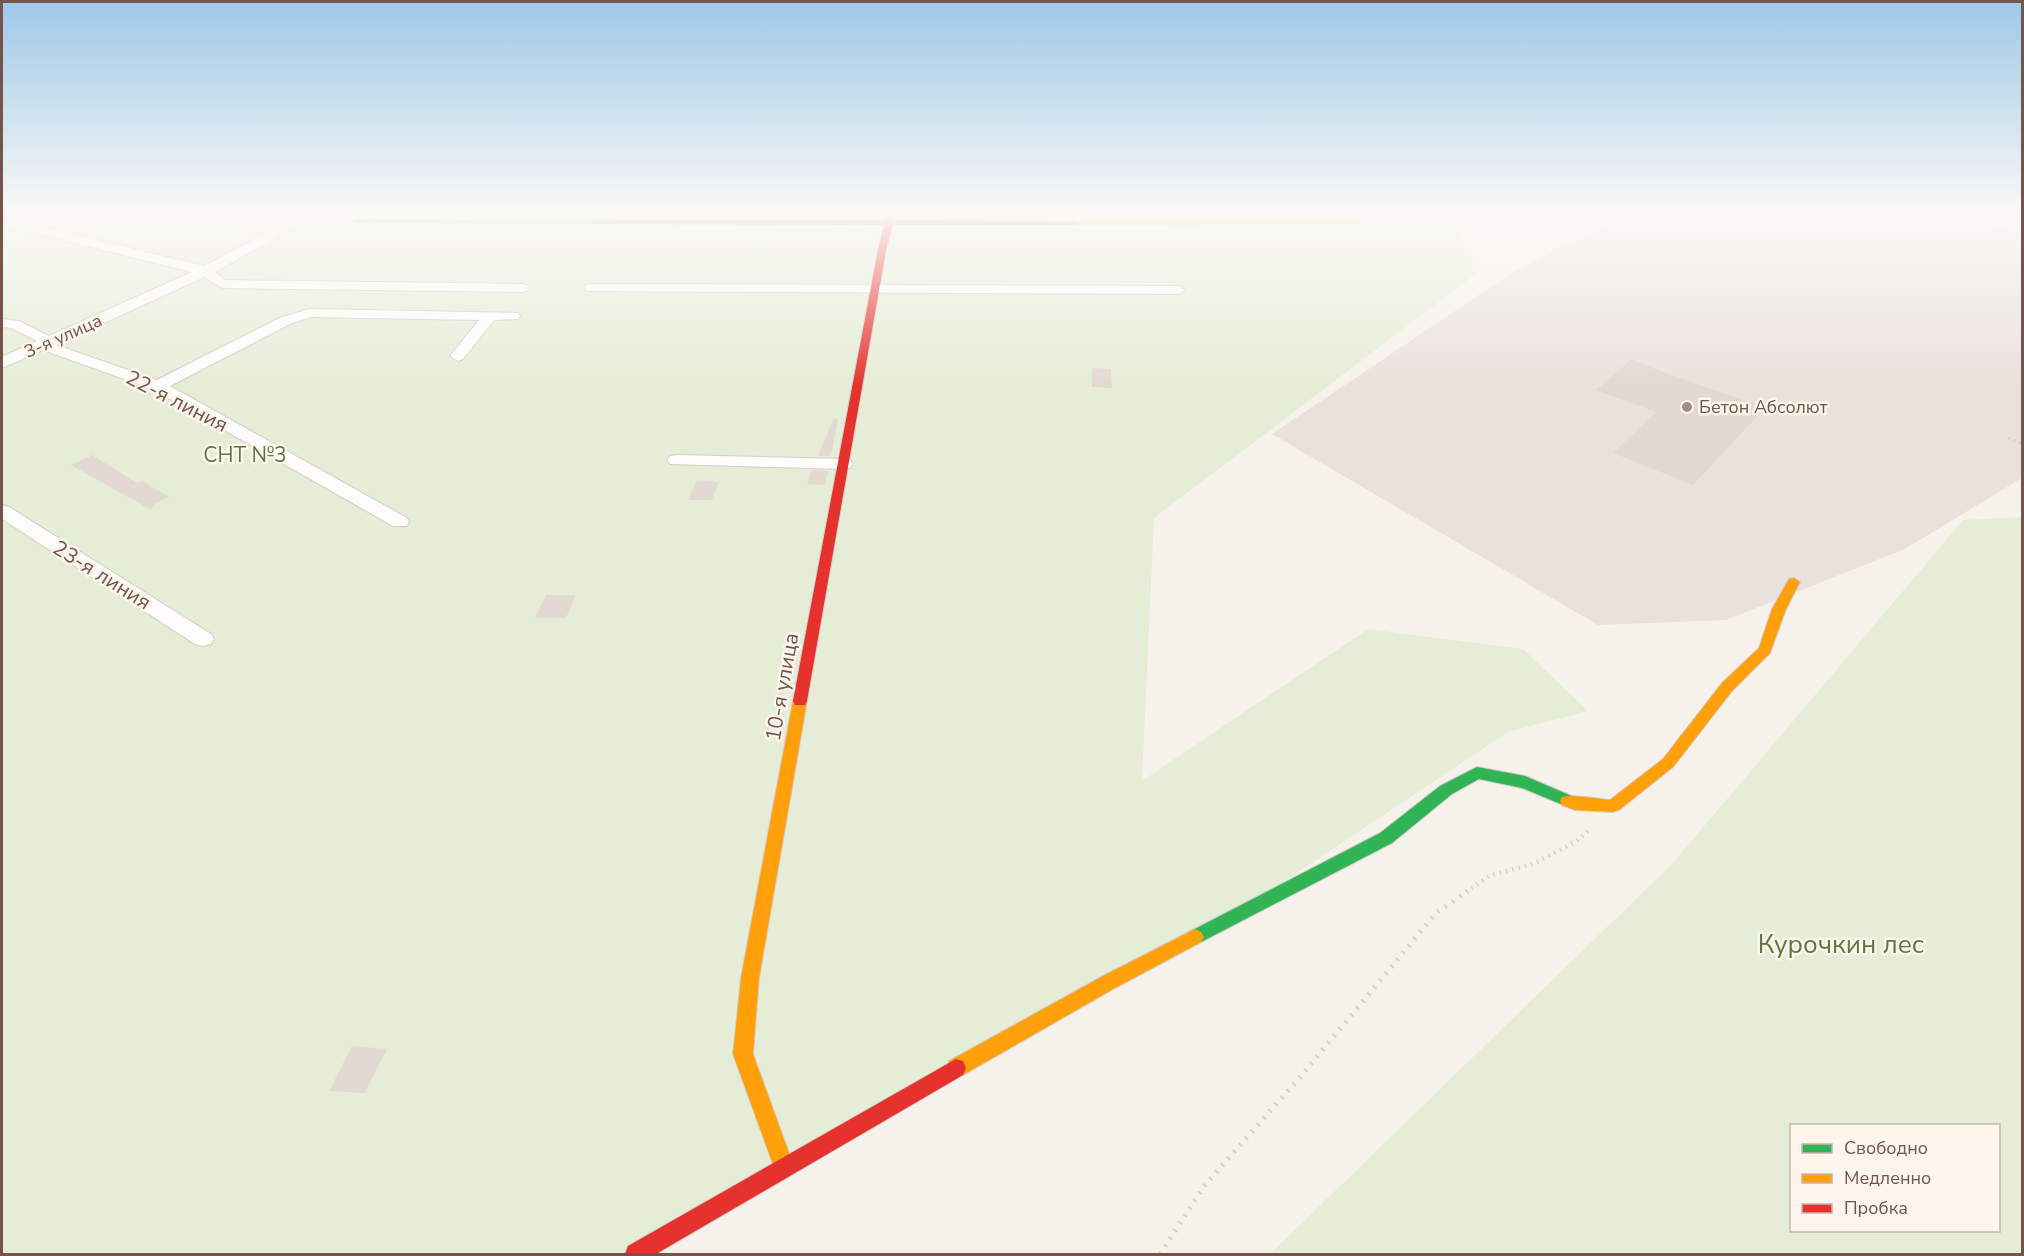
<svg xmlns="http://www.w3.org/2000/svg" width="2024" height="1256" viewBox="0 0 2024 1256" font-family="'Nunito Sans',sans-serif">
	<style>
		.industrial { fill: #eae1dc }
		.green { fill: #e5edd6; fill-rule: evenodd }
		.building { fill: #e3d9d2 }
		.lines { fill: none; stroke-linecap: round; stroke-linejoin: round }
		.street-casing { stroke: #d6ccc8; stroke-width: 2 }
		.fast-casing { stroke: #d6ccc8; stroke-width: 2 }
		.slow-casing { stroke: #d6ccc8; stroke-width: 2 }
		.jam-casing { stroke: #d6ccc8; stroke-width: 2 }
		.path-far3 { stroke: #d9d0ce; stroke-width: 2; stroke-dasharray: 1 3; stroke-linecap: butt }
		.path-far2 { stroke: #d9d0ce; stroke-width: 3; stroke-dasharray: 1.5 4; stroke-linecap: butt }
		.path-far1 { stroke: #d9d0ce; stroke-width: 4.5; stroke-dasharray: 1.5 5; stroke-linecap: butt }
		.path { stroke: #d9d0ce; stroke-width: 5; stroke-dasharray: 2 7; stroke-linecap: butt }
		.street { fill: #fefdfc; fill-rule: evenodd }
		.fast { fill: #30b455; fill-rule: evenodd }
		.slow { fill: #ff9f0a; fill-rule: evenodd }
		.jam { fill: #e5322d; fill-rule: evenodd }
		.poi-dot { fill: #a28c83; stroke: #fef5ec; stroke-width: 2 }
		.labels { text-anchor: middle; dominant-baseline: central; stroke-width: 5; stroke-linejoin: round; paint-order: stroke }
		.far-street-label { font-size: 18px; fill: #74554b; stroke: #fef5ec }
		.far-poi-label { font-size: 18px; fill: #74554b; stroke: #fef5ec; text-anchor: start }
		.street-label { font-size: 21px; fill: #74554b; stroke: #fef5ec }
		.park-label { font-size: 21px; fill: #5a7943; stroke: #fef5ec }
		.near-park-label { font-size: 26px; fill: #5a7943; stroke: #fef5ec }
	</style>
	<rect width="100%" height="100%" fill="#f7f1eb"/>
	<path class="industrial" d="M1638 211H1906L2022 232V478L1905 549 1726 620 1598 625 1272 434 1516 270Z"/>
	<path class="green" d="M2 211H1451L1477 273 1154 518 1142 781 1368 629 1523 649 1588 711 1508 732 1220 924 627 1254H2Z
		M2022 517V1254H1270L1673 863 1963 520ZM1792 1126H1998V1230H1792Z"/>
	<path class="building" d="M1632 359 1666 373 1765 408 1693 485 1613 453 1656 412 1596 390Z
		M1092 368 1111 369 1112 388 1092 387Z
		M834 418 838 419 831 456H818Z
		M92 455 137 483 142 481 169 497 155 504 151 510 71 465Z
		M812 470 828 471 825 485 807 484Z
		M697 480 719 482 712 500H688Z
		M546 595H576L566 618H535Z
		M352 1046 387 1049 365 1093 329 1091Z"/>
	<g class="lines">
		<defs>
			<path id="street" d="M308 211H323L215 272 225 280 524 284 531 288 524 292 222 288 204 277 56 345 157 380 282 317 310 309 518 313 520 316 518 319 494 320 463 359 458 361 450 356 479 320 311 317 292 323 170 386 407 518 409 522 407 526H393L152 389 43 350 2 368V357L37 341 11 328 2 327V319L19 321 49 336 192 272 2 225V217L204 266Z
				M357 211H370L361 224H351L350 221Z
				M591 284 1178 286 1185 290 1178 294 586 291 584 288 586 285Z
				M676 455 844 459 850 460 853 464 850 468 844 469 670 464 667 460 670 456Z
				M2 505 9 507 211 634 214 639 211 644 203 646 195 644 2 519Z"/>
			<path id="fast" d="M353 219 615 220 619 222 615 224 356 223H353Z
				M1477 767 1525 776 1574 797 1576 801 1574 805 1568 807 1522 788 1479 779 1452 794 1392 843 1201 942 1195 945 1189 942 1186 937 1189 932 1380 833 1440 786Z"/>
			<path id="slow" d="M1358 220H1361V224L1075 225 1071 223 1075 221Z
				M1794 578 1800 582 1786 609 1770 653 1732 691 1673 767 1619 810 1613 812 1575 810 1562 805 1560 801 1562 797C1570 794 1600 799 1610 800L1663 759 1722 683 1759 648 1772 609 1789 579Z
				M800 696 805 697 807 701 759 978 753 1054 794 1167 791 1174 784 1177 777 1174 774 1167 733 1054 741 978 793 701 795 697Z
				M1195 929 1201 932 1204 937 1201 942 1115 988 963 1075 956 1077 949 1075 946 1068 949 1061 1103 976Z"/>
			<path id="jam" d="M888 211H896L894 220 1075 221 1079 223 1075 225H893L886 250 807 701 805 705H795L793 701 878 250 884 225 615 224 611 222 615 220H886Z
				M956 1059 963 1061 966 1068 963 1075 656 1254H625L628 1246Z"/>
		</defs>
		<use href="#street" class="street-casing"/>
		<use href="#fast" class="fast-casing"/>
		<use href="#slow" class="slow-casing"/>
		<use href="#jam" class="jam-casing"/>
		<path class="path-far3" d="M1967 211 2022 221"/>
		<path class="path-far2" d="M2009 438 2022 444"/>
		<path class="path-far1" d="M1466 892 1491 875 1533 864 1577 841 1589 830"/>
		<path class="path" d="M1160 1254 1205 1185 1301 1076 1436 913 1468 891"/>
		<use href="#street" class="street"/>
		<use href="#fast" class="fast"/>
		<use href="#slow" class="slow"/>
		<use href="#jam" class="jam"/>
	</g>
	<linearGradient id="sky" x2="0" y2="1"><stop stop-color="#9dc8e8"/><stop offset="0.55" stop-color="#fbf9f6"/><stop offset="1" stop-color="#fbf9f6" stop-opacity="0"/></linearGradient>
	<rect width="2024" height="387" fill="url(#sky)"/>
	<circle class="poi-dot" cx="1687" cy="407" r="6"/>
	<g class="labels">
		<g class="far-street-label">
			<text transform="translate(63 336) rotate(-24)">3-я улица</text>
		</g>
		<g class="far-poi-label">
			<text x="1699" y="407">Бетон Абсолют</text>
		</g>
		<g class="street-label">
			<text transform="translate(177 401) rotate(27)">22-я линия</text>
			<text transform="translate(102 575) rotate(32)">23-я линия</text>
			<text transform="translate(782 687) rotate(-80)">10-я улица</text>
		</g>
		<g class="park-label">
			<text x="245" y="455">СНТ №3</text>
		</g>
		<g class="near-park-label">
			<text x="1841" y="944">Курочкин лес</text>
		</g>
	</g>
	<rect width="2024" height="1256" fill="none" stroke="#74554b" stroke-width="6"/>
	<rect x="1790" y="1124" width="210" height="108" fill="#fef5ec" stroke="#c7b5ac" stroke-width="1.5"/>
	<rect x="1802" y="1144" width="30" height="9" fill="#30b455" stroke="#c7b5ac" stroke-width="1.5"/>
	<text x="1844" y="1154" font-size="18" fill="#74554b">Свободно</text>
	<rect x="1802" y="1174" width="30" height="9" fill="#ff9f0a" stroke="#c7b5ac" stroke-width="1.5"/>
	<text x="1844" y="1184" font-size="18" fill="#74554b">Медленно</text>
	<rect x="1802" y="1204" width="30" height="9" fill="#e5322d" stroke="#c7b5ac" stroke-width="1.5"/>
	<text x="1844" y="1214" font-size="18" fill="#74554b">Пробка</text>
</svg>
